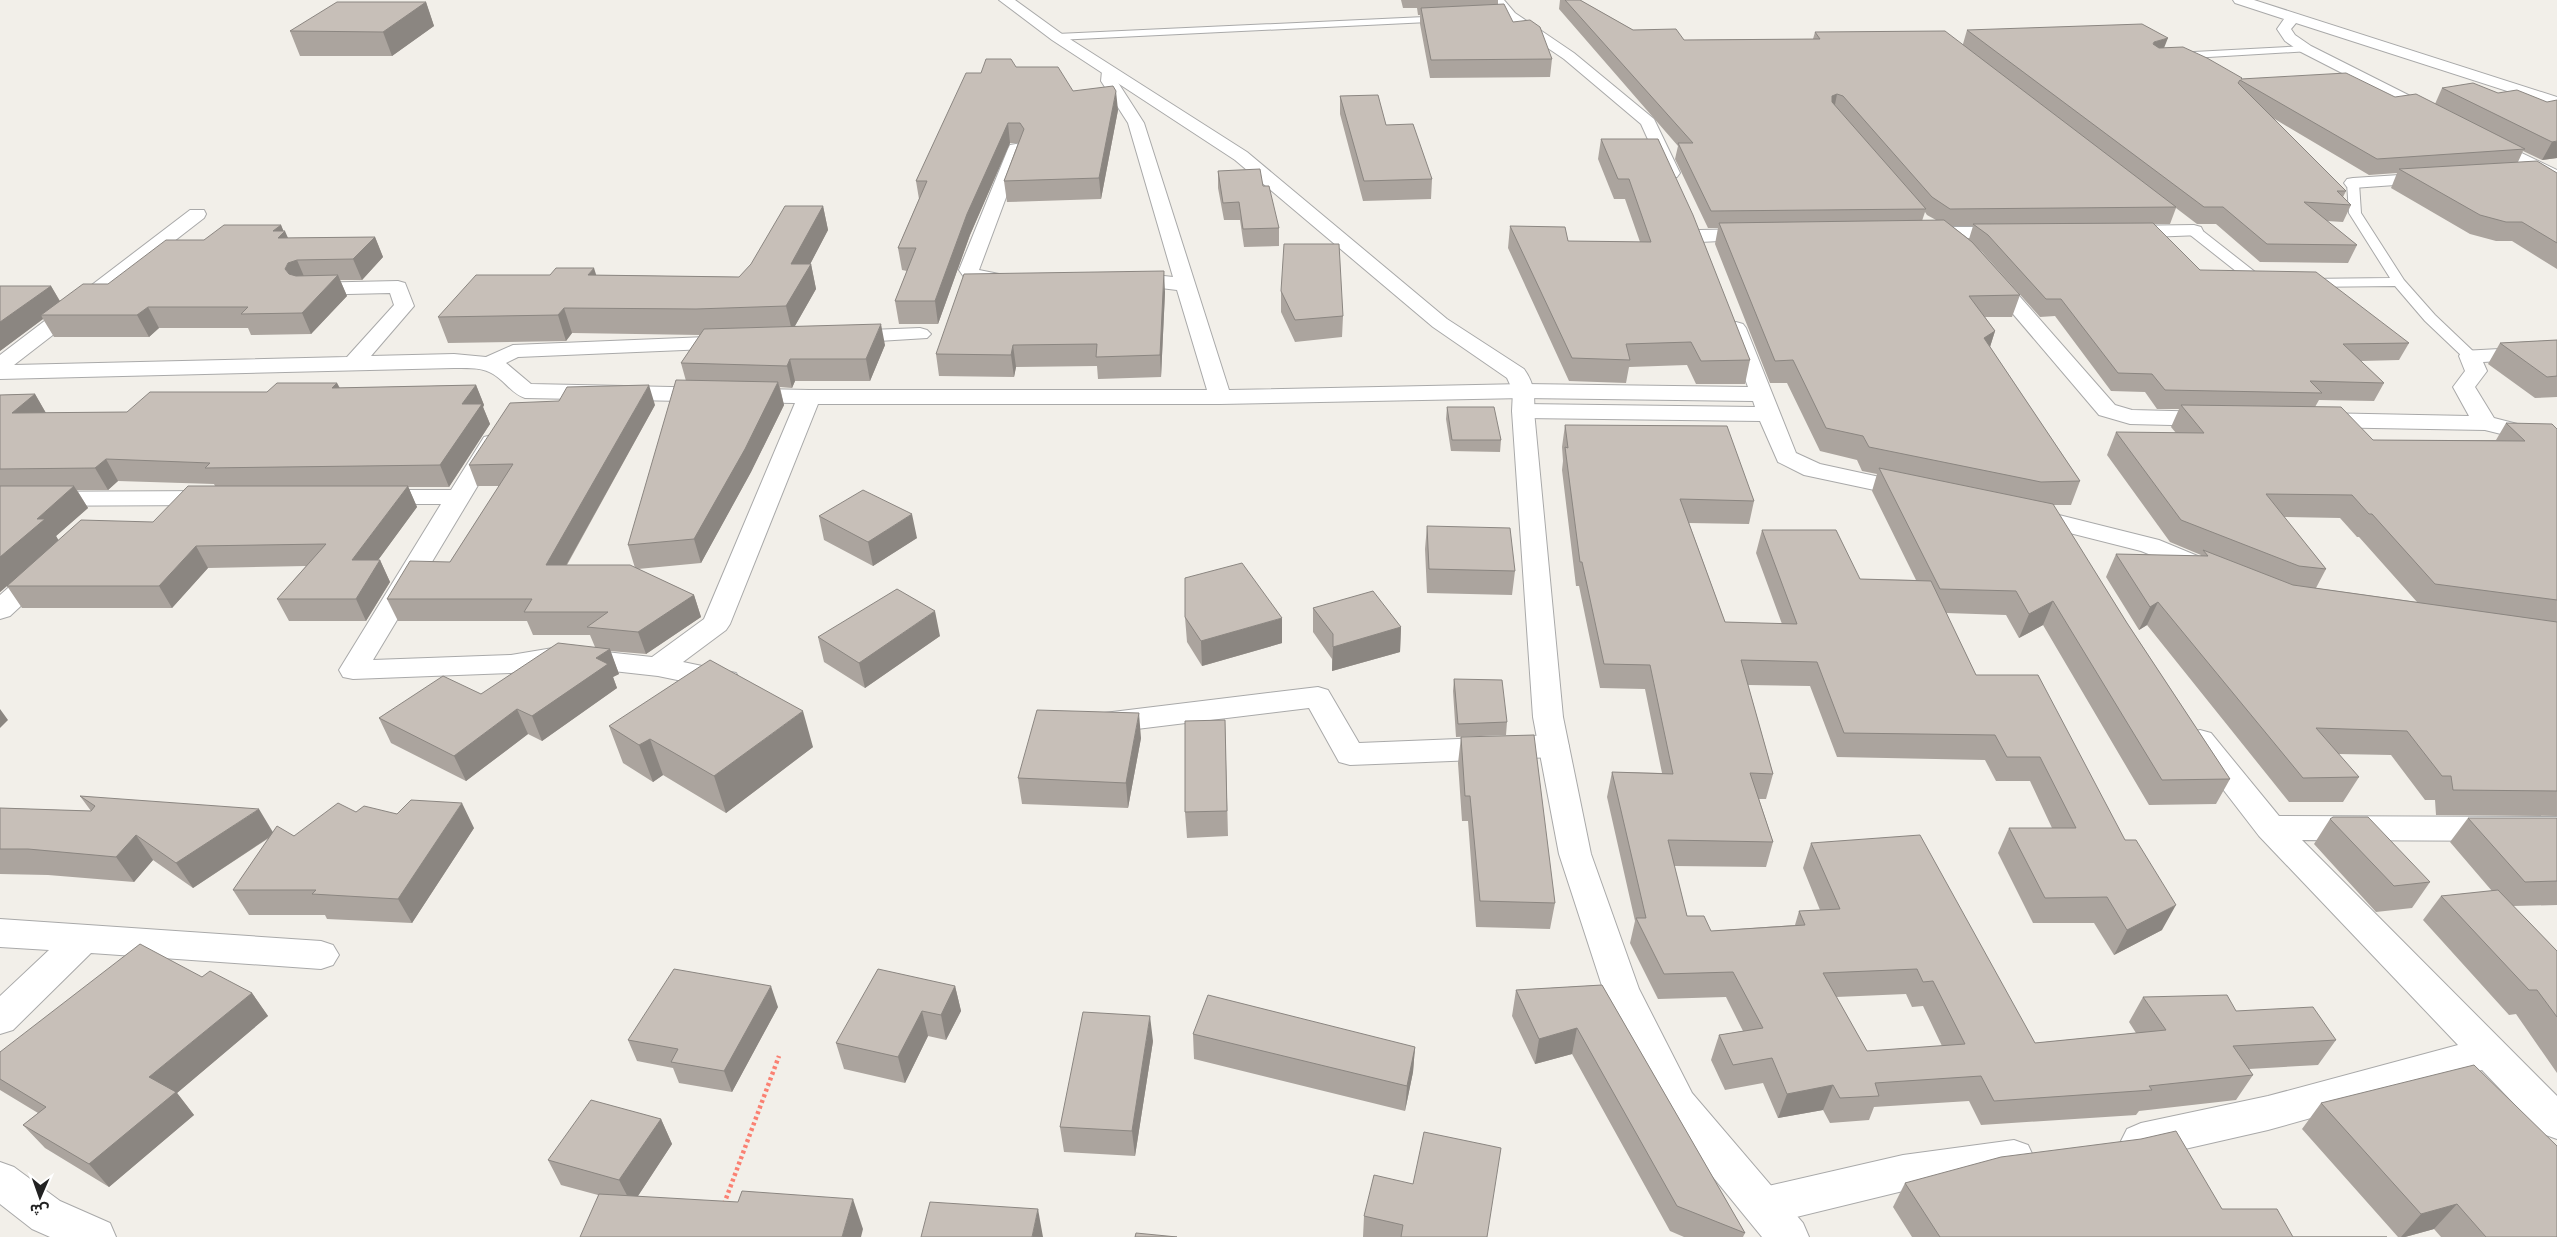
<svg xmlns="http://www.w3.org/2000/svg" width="2557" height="1237" viewBox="0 0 2557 1237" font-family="Barlow,'Noto Sans Arabic',sans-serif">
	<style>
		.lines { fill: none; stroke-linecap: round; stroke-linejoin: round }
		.service-casing { stroke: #a9a9a9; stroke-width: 2 }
		.minor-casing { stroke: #a9a9a9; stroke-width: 2 }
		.tertiary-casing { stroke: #a9a9a9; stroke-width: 2 }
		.path { stroke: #fa8072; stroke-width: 4.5; stroke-dasharray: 3 3; stroke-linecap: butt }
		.service { fill: #fff; fill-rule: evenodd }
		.minor { fill: #fff; fill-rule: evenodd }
		.tertiary { fill: #fff; fill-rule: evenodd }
		.wall { fill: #aba49e; fill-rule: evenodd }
		.shaded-wall { fill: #8b8681 }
		.building { fill: #c7bfb8; stroke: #8b8681; fill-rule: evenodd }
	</style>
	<rect width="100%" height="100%" fill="#f2efe9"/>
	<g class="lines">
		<defs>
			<path id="service" d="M1446 16 1451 19 1449 21 1057 40 1052 37 1057 34Z
				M2306 46 2311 49 2310 51 2175 59 2170 56 2175 53Z
				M2353 179 2359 183 2361 213 2404 280 2435 315 2475 353 2477 356 2475 359H2465L2425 321 2395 286 2305 287 2298 283 2305 279 2390 278 2349 213 2347 183Z
				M2194 227 2199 228 2264 279 2270 280 2272 283 2270 286 2256 287 2189 234 2188 231Z"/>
			<path id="minor" d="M1490 0H1504L1515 13 1574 53 1654 119 1680 173 1677 177H1665L1641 124 1564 59 1505 19Z
				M2233 0H2254L2557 97V107L2296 23 2291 29 2295 35 2311 46 2438 110 2440 113 2438 116H2426L2301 52 2285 41 2277 29 2284 19 2235 3Z
				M1110 66 1118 71 1117 81 1144 123 1229 390 1524 384 1748 387 1726 328 1729 324 1736 322 1743 324 1746 328 1796 453 1820 464 1921 486 1924 491 1921 496 1912 498 1804 475 1778 462 1760 421 1523 418 1515 416 1512 411 1515 406 1523 404 1755 407 1753 401 1524 398 1220 404H818L730 624 726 630 683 662 736 673 740 680 736 687 726 690 658 676 559 665 511 673 353 679 343 677 339 670 441 504H376L367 502 364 497 367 492 376 490H451L484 437 492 435 500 437 504 442 373 660 511 655 559 647 652 657 704 619 795 403 525 398C512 394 505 381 493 374 482 367 467 368 454 368L0 379V355L190 210H204L206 214 204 218 14 365 347 357 394 305 390 293 306 295 299 293 296 289 299 285 306 283 398 281 405 283 414 306 371 356 454 354 486 357 513 345 731 336 739 337 742 342 739 347 731 348 518 357 506 363 531 384 809 390H1207L1177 290 1128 284 1121 282 1118 278 1121 274 1128 272 1173 277 1128 123 1101 81 1102 71Z
				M2486 136 2557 170V182L2480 145 2478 141 2480 137Z
				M1016 144 1022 145 1024 149 979 270 1014 277 1017 281 1014 285 1007 287 966 280 959 270 1008 149 1010 145Z
				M2431 173 2437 174 2440 178 2437 182 2353 188 2347 187 2344 183 2347 179 2353 178Z
				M2194 225 2201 227 2203 231 2201 235 2123 238 2116 236 2114 232 2116 228 2123 226Z
				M1923 227H2008L2015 229 2017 233 2015 237 2008 239 1916 237 1914 233 1916 229Z
				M1753 229 1760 231 1762 235 1760 239 1700 242 1693 240 1691 236 1693 232 1700 230Z
				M1992 271 1999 273 2115 405 2132 410 2212 412 2220 414 2224 419 2220 424 2212 426 2130 424 2099 415 1985 281 1982 277 1985 273Z
				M920 328 927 330 931 334 927 338 846 343 839 341 835 337 839 333 846 331Z
				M2557 346V358L2483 362 2487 371 2475 387 2494 418 2557 434V448L2485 430 2318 427 2310 425 2306 420 2310 415 2318 413 2469 416 2453 387 2465 371 2459 356 2462 351Z
				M213 491 222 493 225 498 222 503 213 505 0 506V492Z
				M2027 507 2159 540 2217 564 2221 570 2217 576 2208 578 2141 551 2018 520 2014 515 2018 510Z
				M42 564 51 566 55 572 51 578 10 616 0 619V595L33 566Z
				M1318 687 1328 690 1359 743 1554 735 1565 739 1569 746 1565 753 1554 757 1350 765 1339 762 1309 708 1104 733 1093 730 1089 723 1093 716 1104 713Z
				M2200 730 2211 733 2279 816 2557 817V841L2302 840 2557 1096V1139L2543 1134 2482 1070 2268 1130 2141 1159 2127 1153 2121 1141 2127 1129 2141 1123 2268 1096 2458 1045 2259 836 2185 740 2189 733Z
				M0 919 321 941 333 945 339 955 333 965 321 969 91 953 13 1030 0 1034V996L49 950 0 947Z
				M2014 1140 2028 1145 2034 1158 2028 1171 2014 1176 1903 1191 1764 1225 1750 1219 1744 1206 1750 1193 1764 1187 1903 1155Z
				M0 1162 14 1167 60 1201 110 1223 116 1237H50L32 1229 0 1204Z"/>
			<path id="tertiary" d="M999 0H1015L1062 34 1247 152 1447 319 1524 369C1534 383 1535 394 1534 411L1563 717 1591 854 1639 989 1692 1093 1803 1223 1809 1237H1762L1664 1117 1603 989 1559 854 1533 717 1512 411 1513 391 1507 378 1433 327 1235 160 1052 40Z"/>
		</defs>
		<use href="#service" class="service-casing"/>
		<use href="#minor" class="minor-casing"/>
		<use href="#tertiary" class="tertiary-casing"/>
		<path class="path" d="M724 1204 779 1056"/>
		<use href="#service" class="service"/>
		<use href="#minor" class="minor"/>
		<use href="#tertiary" class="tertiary"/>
	</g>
	<path class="wall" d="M1401 0H1498V4L1513 22 1552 59 1550 77 1430 78 1420 24V15H1418L1417 8H1403Z
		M1560 0H1580L1633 30 1684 40 1813 39 1815 32 1963 44 1967 30 2164 48 2242 79 2395 97 2435 104 2442 88 2498 93 2547 102 2557 158 2542 160 2523 151 2518 162 2557 173V269L2512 241H2496L2470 234 2391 188 2397 173 2369 175 2273 118 2346 191 2343 197 2351 205 2343 222 2327 221 2357 245 2348 263 2260 262 2216 224H2197L2176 208 2170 224H2154L2200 270 2409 343 2399 360 2361 361 2384 383 2374 401 2319 400 2315 407 2373 440H2496L2506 423 2557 429V816L2436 815 2435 800H2425L2391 755 2338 754 2359 777 2343 802H2289L2147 625 2139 630 2106 577 2116 554 2200 556 2201 555 2170 542 2107 455 2116 432 2176 433 2171 427 2179 409H2157L2145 392 2111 391 2055 316 2040 317 1982 252 1979 249 2020 295 2012 317H1985L1995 331 1990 347 2080 481 2071 505H2053L2127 623 2230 779 2216 804 2149 805 2043 625 2019 638 2006 615 1946 613 1976 675H2038L2162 930 2114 955 2094 923H2033L1998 853 2009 828H2052L2030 781H1996L1985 760 1837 757 1810 686 1748 685 1773 774 1766 799H1759L1773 842 1766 867 1674 866 1687 916 1711 931 1795 925 1799 911 1820 910 1803 868 1811 843 2035 1043 2136 1033 2129 1022 2143 997 2236 1011 2336 1040 2318 1065 2249 1069 2253 1075 2236 1100 2139 1111 2136 1115 1981 1125 1969 1101 1874 1107 1869 1120 1830 1123 1823 1110 1778 1118 1763 1083 1725 1090 1711 1060 1719 1035 1743 1031 1726 997 1658 999 1630 943 1635 921 1607 797 1612 772 1662 773 1645 689 1600 688 1579 586H1576L1562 470 1563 461 1562 447 1565 425 1754 501 1749 524 1689 523 1725 622 1782 624 1756 553 1762 530 1860 579 1916 580 1872 491 1877 474 1862 471 1857 460 1820 451 1787 383H1770L1715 244 1718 228H1708L1675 159 1678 146 1559 9ZM1925 212 1927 215 1936 220 1922 221ZM1952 226H1973L1969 239ZM2284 517 2340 518 2357 537H2359L2417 602 2316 588 2326 569ZM1906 994 1912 1007 1923 1006 1942 1046 1867 1051 1836 997Z
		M426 2 434 26 392 56H300L290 31Z
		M1016 67 1073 91 1118 110 1101 199 1007 202 1004 181 1018 143H1010L970 235 938 324H899L895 301 907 271 902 270 898 248 919 199 916 181 981 73Z
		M1340 96 1386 125 1432 179 1431 199 1363 201 1340 114Z
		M1601 139H1658L1750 360 1745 384H1696L1687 365 1629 367 1626 383 1569 381 1508 248 1510 226 1568 241 1640 242 1625 199H1614L1598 159Z
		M1218 171 1263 186 1279 228V246L1244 247 1240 220H1224L1218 188Z
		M823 206 828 230 810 264H811L816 289 795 326 885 345 870 381H795L792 388 780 387 784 405 751 472 701 563 638 569 694 595 701 617 646 654 610 651 619 674 613 677 617 688 542 741 528 734 466 781 391 743 379 718 481 694 595 647 590 635H533L527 621H398L387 599 450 562 499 486H477L469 465 655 405 567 565 635 568 628 545 686 381 681 363 700 335 572 333 566 341 448 343 438 317 596 275 739 277Z
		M281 225 283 231 288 238 375 237 383 257 362 280H340L347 296 311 334 251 335 248 328H159L149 337H54L43 319 0 351V286H51L60 301 108 284 204 240Z
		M1281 291 1343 316 1342 337 1295 342 1281 312Z
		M1165 292 1161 377 1098 379 1097 366 1016 367 1014 377 939 376 936 354Z
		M2557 340V397L2535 398 2488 364 2500 343Z
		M337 383 340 388 476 385 484 405 483 407 490 424 449 487H408L417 507 378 560H380L390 582 366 621H289L277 599 306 566 208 568 172 608H22L7 586 0 592V395L35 394 46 413 127 412 267 392ZM118 481 214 484 215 486 153 522 58 540 56 536 88 508 77 490H108Z
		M1447 407 1501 440 1500 452 1451 451 1446 419Z
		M819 516 917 538 873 566 824 540Z
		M1427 526 1515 571 1512 595 1427 593 1425 549Z
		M1313 608 1401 627 1400 652 1332 671V659L1313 632Z
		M1185 617 1282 643 1202 666 1187 642Z
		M940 636 865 688 824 662 818 637Z
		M1454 679 1507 722 1506 735 1456 737 1453 691Z
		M1225 720 1228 836 1187 838 1185 812Z
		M609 726 813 747 726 813 663 775 653 782 623 763Z
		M1461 737 1555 903 1550 929 1476 927 1468 821H1462L1458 763Z
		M1141 738 1128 808 1022 804 1018 778Z
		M80 796 294 836 356 812 397 814 474 828 412 923 327 919 325 915H249L233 890 269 838 193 888 153 860 134 882 48 875 0 874V808L91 811Z
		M2468 818H2557V905L2513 906 2557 951V1073L2516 1014 2509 1015 2423 920 2441 896 2492 891 2450 842Z
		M2330 819 2430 882 2412 908 2376 912 2314 844Z
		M202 977 252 993 268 1016 177 1093 194 1115 109 1187 45 1148 23 1125 38 1113 0 1090V1052Z
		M1602 985 1745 1233 1743 1237H1684L1670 1231 1572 1054 1535 1064 1512 1016 1516 990Z
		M955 986 961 1011 946 1040 928 1036 905 1083 844 1069 836 1043Z
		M778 1007 732 1092 679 1083 673 1068 637 1061 628 1040Z
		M1193 1034 1415 1047 1413 1072 1405 1111 1194 1059Z
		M1153 1041 1135 1156 1064 1152 1060 1127Z
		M2321 1103 2557 1237H2441L2434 1229 2405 1237H2398L2302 1129Z
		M661 1119 672 1144 638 1196 863 1229 598 1195 561 1185 548 1160Z
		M1905 1183 2222 1209 2293 1237H2387H1912L1893 1207Z
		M1364 1216 1487 1237H1363Z"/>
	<path class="shaded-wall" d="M426 2 434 26 392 56 383 32Z
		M2168 38 2162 53 2149 56 2154 42Z
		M1116 91 1118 110 1101 199 1099 178Z
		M1837 94 1834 110 1829 112 1832 96Z
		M1008 123 1010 143 970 235 938 324 935 301 967 214Z
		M2557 141V158L2542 160 2552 142Z
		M823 206 828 230 804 276 811 264 816 289 792 331 786 306 791 264Z
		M281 225 284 232 285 231 294 252 287 258 273 231Z
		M375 237 383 257 362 280 353 259Z
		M297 260 306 281 298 284 285 269 288 263Z
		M594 268 602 293 588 275Z
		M1164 271 1165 292 1161 377 1160 355Z
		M338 275 347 296 311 334 302 313Z
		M51 286 62 305 41 315 43 319 0 351V322Z
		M148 307 159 328 149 337 137 315Z
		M564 308 572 333 566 341 558 315Z
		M881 324 885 345 870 381 866 359Z
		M1995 331 1988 353 1984 338Z
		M1013 345 1016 367 1014 377 1011 355Z
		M790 359 795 381 792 388 787 366Z
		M778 382 784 405 751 472 701 563 694 539Z
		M337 383 347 404 332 388Z
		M476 385 484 405 483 407 490 424 449 487 440 465 462 404Z
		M649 385 655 405 554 587 546 565Z
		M35 394 47 415 12 413Z
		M106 459 118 481 108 490 95 468Z
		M74 486 88 508 56 536 59 541 0 592V557L37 519Z
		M408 486 417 507 362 582 352 560Z
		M912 514 917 538 873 566 868 542Z
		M196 546 208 568 172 608 159 586Z
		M380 560 390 582 366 621 356 599Z
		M694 595 701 617 646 654 638 632Z
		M2053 601 2043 625 2019 638 2029 614Z
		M2158 602 2147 625 2139 630 2150 607Z
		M935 611 940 636 865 688 859 663Z
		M1282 618V643L1202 666 1201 641Z
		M1401 627 1400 652 1332 671 1333 647Z
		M610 649 619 674 613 677 617 688 542 741 532 716 596 658Z
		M0 709 8 720 0 728Z
		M517 709 528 734 466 781 454 756Z
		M803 711 813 747 726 813 714 776Z
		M1139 713 1141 738 1128 808 1126 783Z
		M650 739 663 775 653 782 639 745Z
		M462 803 474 828 412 923 398 899Z
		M259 809 274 834 193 888 176 863Z
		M136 835 153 860 134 882 116 857Z
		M2176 905 2162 930 2114 955 2127 930Z
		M771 986 778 1007 732 1092 724 1071Z
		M955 986 961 1011 946 1040 941 1015Z
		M252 993 268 1016 177 1093 194 1115 109 1187 89 1164 149 1077Z
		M922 1011 928 1036 905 1083 898 1057Z
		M1150 1016 1153 1041 1135 1156 1132 1131Z
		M1577 1028 1572 1054 1535 1064 1539 1039Z
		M1415 1047 1413 1072 1405 1111 1407 1086Z
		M1833 1085 1823 1110 1778 1118 1787 1094Z
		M661 1119 672 1144 632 1205 619 1180Z
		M853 1199 863 1229 861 1237H842Z
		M2457 1204 2434 1229 2405 1237H2401L2421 1214Z
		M1038 1209 1043 1237H1032Z"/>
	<path class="building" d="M1565 0H1580L1633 30 1676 29 1684 40 1820 39 1815 32 1945 31 2176 207 1950 209 1932 197 1843 96 1837 94 1832 96V102L1926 209 1711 211 1678 143H1693Z
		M337 2H426L383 32 290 31Z
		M1504 4 1513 22 1530 20 1540 27 1552 59 1431 60 1421 8Z
		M2142 24 2168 38 2154 42 2153 44 2159 48 2183 47 2207 58 2242 78 2241 79 2346 73 2395 97 2416 94 2525 149 2377 159 2240 80 2238 83 2346 191H2337L2351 205 2304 202 2357 245 2267 244 2223 207H2204L1967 30Z
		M986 59H1011L1016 67H1058L1073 91 1113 86 1116 91 1099 178 1004 181 1024 129 1020 123H1008L967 214 935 301H895L916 248H898L927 181H916L966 73H981Z
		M2473 83 2498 93 2517 90 2547 102 2557 100V141L2552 142 2442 88Z
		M1378 95 1386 125 1413 124 1432 179 1364 181 1340 96Z
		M1601 139H1658L1693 215 1750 360 1701 361 1691 342 1626 344 1630 360 1572 358 1510 226 1565 227 1568 241 1651 242 1629 179H1618Z
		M2537 161 2557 173V243L2522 222H2506L2480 215 2399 169Z
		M1260 169 1263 186H1269L1279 228 1243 229 1239 202 1223 203 1218 171Z
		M785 206H823L791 264H811L786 306 696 309 564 308 558 315 438 317 476 275H550L556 268H594L588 275 739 277 751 264Z
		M1944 220 1972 242 2020 295 1969 296 1995 331 1984 338 2080 481 2041 482 1869 447 1863 436 1826 428 1793 360 1775 361 1719 223Z
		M2153 223 2200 270 2316 272 2409 343 2343 344 2384 383 2310 381 2322 393 2165 390 2152 374 2118 373 2061 299H2046L1988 235 1973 224Z
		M224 225H281L273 231H285L278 238 375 237 353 259 297 260 288 263 285 269 289 274 296 276 338 275 302 313 241 314 248 307H148L137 315H41L83 284H108L166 240H204Z
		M1284 244H1339L1343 316 1295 320 1281 291Z
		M1164 271 1160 355 1096 357 1097 344 1013 345 1011 355 936 354 964 274Z
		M0 286H51L0 322Z
		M881 324 866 359H790L787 366 681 363 704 329Z
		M2557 340V376L2547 377 2500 343Z
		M676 380 778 382 745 449 694 539 628 545Z
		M277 383H337L332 388 476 385 462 404H482L440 465 205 468 210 463 106 459 95 468 0 469V395L35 394 12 413 127 412 150 392H267Z
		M649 385 546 565H630L694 595 638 632 587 627 608 612H524L532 599H387L410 561 450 562 513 464 469 465 510 403 559 401 567 387Z
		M2181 405 2341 407 2373 440 2525 441 2506 423 2552 424 2557 429V600L2435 584 2372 514H2369L2352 495 2266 494 2326 569 2299 566 2181 520 2116 432 2204 433Z
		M1447 407H1494L1501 440H1452Z
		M1565 425 1727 426 1754 501 1680 499 1725 622 1797 624 1762 530H1836L1860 579 1931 581 1976 675H2038L2125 840H2136L2176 905 2127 930 2107 897 2045 898 2009 828H2076L2040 757H2007L1995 735 1844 733 1817 662 1741 660 1773 774 1750 773 1773 842 1668 840 1687 916H1704L1711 931 1805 925 1799 911 1840 909 1811 843 1920 835 2035 1043 2166 1030 2143 997 2227 995 2236 1011 2313 1007 2336 1040 2233 1046 2253 1075 2149 1086 2152 1090 1994 1101 1981 1076 1875 1083 1879 1096 1840 1098 1833 1085 1787 1094 1772 1058 1733 1065 1719 1035 1763 1028 1733 972 1664 974 1636 918H1646L1612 772 1673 774 1650 665 1604 664 1582 562H1580L1565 447 1568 448ZM1917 969 1923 982 1933 981 1965 1044 1867 1051 1823 973Z
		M1879 468 2053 504 2127 623 2230 779 2162 780 2053 601 2029 614 2016 591 1940 589Z
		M0 486H74L37 519H45L0 557Z
		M188 486H408L352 560H380L356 599H277L326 544 196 546 159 586H7L81 520 153 522Z
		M863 490 912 514 868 542 819 516Z
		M1427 526 1510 528 1515 571 1429 569Z
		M2203 550 2293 585 2557 622V791L2453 790 2451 776H2442L2407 731 2316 728 2359 777 2303 778 2158 602 2150 607 2116 554 2208 556Z
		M1242 563 1282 618 1201 641 1185 617V578Z
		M897 589 935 611 859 663 818 637Z
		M1373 591 1401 627 1333 647V634L1313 608Z
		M558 643 610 649 596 658 608 664 532 716 517 709 454 756 379 718 443 676 481 694Z
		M710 660 803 711 714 776 650 739 639 745 609 726Z
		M1454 679 1502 680 1507 722 1458 724Z
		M1037 710 1139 713 1126 783 1018 778Z
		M1225 720 1227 811 1185 812V721Z
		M1534 735 1555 903 1480 901 1470 796H1465L1461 737Z
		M80 796 259 809 176 863 136 835 116 857 28 849H0V808L91 811 95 806Z
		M411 800 462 803 398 899 312 894 316 890H233L277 826 294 836 338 803 356 812 364 806 397 814Z
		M2333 817H2368L2430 882 2394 886 2330 819Z
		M2468 818H2557V881L2525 882Z
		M2498 890 2557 951V1017L2537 990H2529L2441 896Z
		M140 944 202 977 210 971 252 993 149 1077 176 1092 89 1164 23 1125 46 1107 0 1079V1052Z
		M674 969 771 986 724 1071 671 1062 678 1049 628 1040Z
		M878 969 955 986 941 1015 922 1011 898 1057 836 1043Z
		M1602 985 1745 1233 1677 1206 1577 1028 1539 1039 1516 990Z
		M1208 995 1415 1047 1407 1086 1193 1034Z
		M1083 1012 1150 1016 1132 1131 1060 1127Z
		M2474 1065 2557 1146V1237H2486L2457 1204 2421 1214 2321 1103Z
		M591 1100 661 1119 619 1180 548 1160Z
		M2176 1131 2222 1209H2277L2293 1237H2387H1940L1905 1183 2001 1157 2141 1139Z
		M1424 1132 1501 1148 1487 1237H1401L1403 1225 1364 1216 1374 1175 1413 1184Z
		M742 1191 853 1199 842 1237H580L599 1194 738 1202Z
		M930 1202 1038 1209 1032 1237H921Z
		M1136 1233 1177 1237H1135Z"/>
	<g transform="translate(40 1197) rotate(182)" stroke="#ffffff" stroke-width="4" paint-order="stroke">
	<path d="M0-4L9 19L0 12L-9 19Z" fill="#222222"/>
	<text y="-8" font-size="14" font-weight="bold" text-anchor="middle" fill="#222222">ش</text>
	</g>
</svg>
